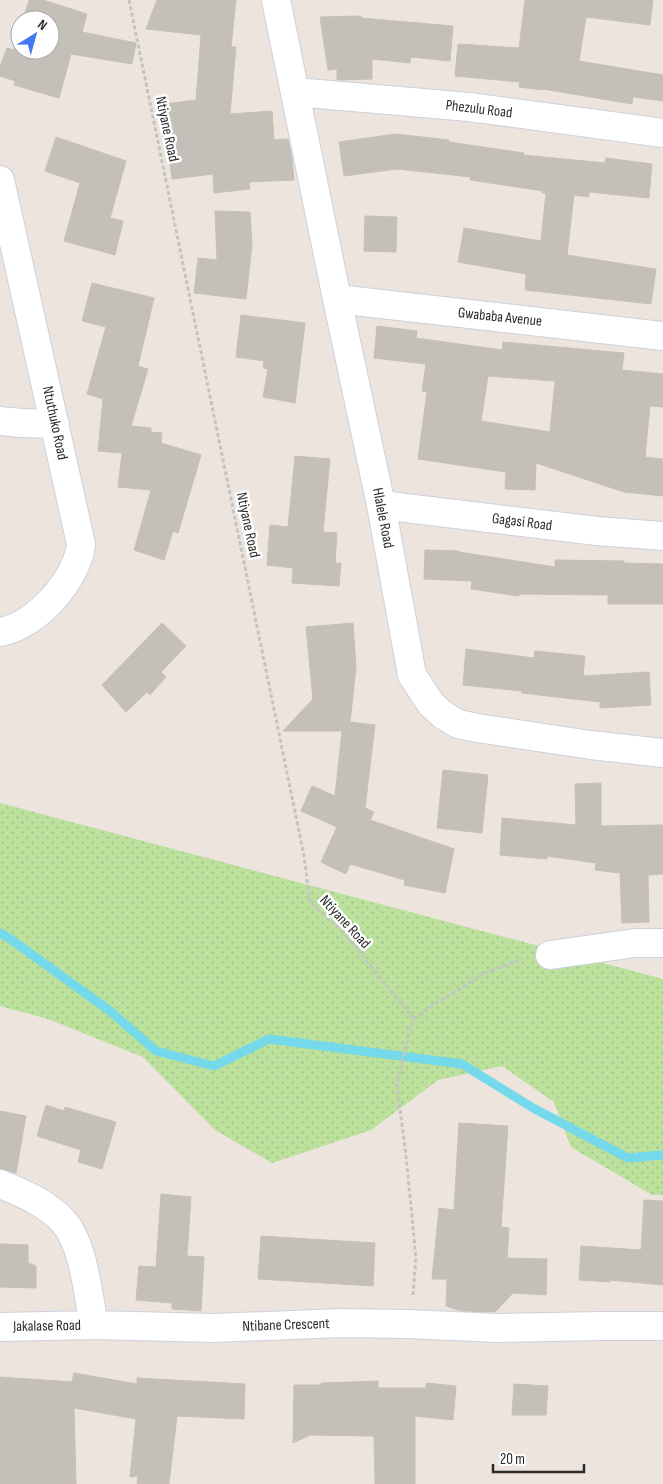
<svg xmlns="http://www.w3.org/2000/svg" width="663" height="1484" viewBox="0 0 663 1484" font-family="'Sofia Sans Condensed',sans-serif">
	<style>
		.green { fill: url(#green-dots) }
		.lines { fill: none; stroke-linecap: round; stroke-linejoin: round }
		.stream { stroke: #74d9eb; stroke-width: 9 }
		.building { fill: #c5bfb9; stroke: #c7c0b7; fill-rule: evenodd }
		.minor-casing { stroke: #ccd1dc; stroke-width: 30 }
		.path { stroke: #c4c4c4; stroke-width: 3; stroke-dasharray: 4 2.5; stroke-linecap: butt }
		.minor { stroke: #fff; stroke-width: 28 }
		.labels { text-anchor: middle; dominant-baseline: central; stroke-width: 5; stroke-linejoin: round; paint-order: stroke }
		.street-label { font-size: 15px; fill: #2b2b2b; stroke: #fff }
	</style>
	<defs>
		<pattern id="green-dots" width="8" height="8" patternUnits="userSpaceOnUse" patternTransform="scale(1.25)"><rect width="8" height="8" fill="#bbe19c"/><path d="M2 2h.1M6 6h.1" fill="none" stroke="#a1c187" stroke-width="1.8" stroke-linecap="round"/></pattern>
	</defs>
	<rect width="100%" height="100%" fill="#ece4dd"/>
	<path class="green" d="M0 803 663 979V1195H652L571 1147 554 1102 502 1066 438 1080 371 1130 272 1163 215 1130 143 1057 48 1019 0 1006Z"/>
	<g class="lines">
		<path class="stream" d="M0 933 9 938 110 1011 156 1051 214 1066 269 1039 462 1064 533 1108 628 1158 663 1155"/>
	</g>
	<path class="building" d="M29 0H43L87 14 82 32 136 43 132 64 71 54 59 98 14 85 15 81 0 76V67L7 48 14 50 20 29V50H50V20H23Z
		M157 0H236L231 47H236L230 114 272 111 274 140 288 139 292 158 294 180 249 182 250 189 214 193 213 174 172 179 167 144 164 145 157 105 196 100 201 35 146 29Z
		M525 0H653L650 25 586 17 579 61 663 75V101L633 97 632 104 543 89V90L519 87 520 82 455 76 458 44 519 48Z
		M361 16V18L453 26 450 61 411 57 410 63 372 59V79L337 80V69L328 70 320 17Z
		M396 134 449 140V142L524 153 523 155 605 163 606 158 652 164 649 198 589 192V197L574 195 567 255 656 269 651 304 525 290 526 274 458 262 464 228 541 241 546 193H542L543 191 470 180 471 177 397 169 344 176 339 142Z
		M56 137 126 161 110 218 123 221 115 255 64 241 80 183 45 171Z
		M215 211 250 212 252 245 246 299 194 293 198 258 217 260Z
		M365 216 397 217 396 252 364 251Z
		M92 283 154 298 138 366 148 369 131 426 151 428V432L162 433 161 443 201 455 178 533 173 531 164 560 134 550 151 490 118 487 122 453 98 451 103 399 87 394 106 327 82 321Z
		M241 315 305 323 295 403 263 397 268 369 263 368 264 361 236 357Z
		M377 326 417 331 416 338 502 350 503 342 624 353 622 370 663 374V407L650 406 645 457 663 459V496L624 492 536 463 535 490 505 489 506 472 418 459 427 392 422 391 426 364 374 358ZM488 376 555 381 550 432 481 421Z
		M295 456 330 459 323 532 337 533 335 563H341L339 586 292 583 293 568 267 565 270 525 288 527Z
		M425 550 459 551V552L555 567V560L624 561V563L663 564V604H608V595L519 594V596L471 589 472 581 424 579Z
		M162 623 186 646 161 672 166 677 150 695 147 692 126 712 102 685Z
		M353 623 356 668 350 722 375 725 365 808 374 812 370 820 454 849 445 893 404 885 405 880 350 864 346 874 321 862 337 827 301 811 312 786 335 796 342 731H283L313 699 306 627Z
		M466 649 534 658 535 651 585 656 583 676 649 672 651 705 600 708V702L522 693V691L463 685Z
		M443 770 488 775 482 833 437 828Z
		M601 783V826L663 825V874L648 875 649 922 622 923 620 873 595 870 596 863 547 856V859L500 855 502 818 576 825 575 784Z
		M46 1105 64 1111 65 1107 116 1122 102 1169 78 1162 81 1150 37 1136Z
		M0 1111 26 1116 16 1173 0 1169Z
		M459 1123 508 1126 501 1227 509 1228 507 1258 547 1259 546 1295 513 1293 495 1312 461 1311 446 1306 447 1279H432L439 1208 454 1210Z
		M161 1194 191 1197 187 1256 204 1257 201 1311 172 1309V1303L136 1300 139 1266 156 1267Z
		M644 1200 663 1201V1285L610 1280V1282L579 1280 581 1246 641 1250Z
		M261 1236 375 1243 373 1286 258 1279Z
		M0 1244 28 1245V1263L36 1266V1288L0 1287Z
		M74 1373 137 1384V1378L245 1384 244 1419 177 1416 169 1484H137L138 1476 130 1477 136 1419 74 1408 76 1484H0V1377L72 1382Z
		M378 1381V1388H426V1383L456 1386 453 1420 415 1416V1484H375L374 1436 310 1435 293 1443 294 1385H321V1383Z
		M514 1384 548 1386 546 1415H512Z"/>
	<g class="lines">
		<defs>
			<path id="minor" d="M276 0 337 299 381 505 412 675 431 704 443 715 458 724 477 728 591 745 663 753
				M295 92 469 107 663 133
				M0 180 81 544C78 579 35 627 0 632
				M337 299 663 336
				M0 421 21 423 55 424
				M381 505 597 531 663 536
				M550 955 635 943H663
				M0 1184C23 1193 46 1203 63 1221 84 1244 88 1295 94 1325
				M0 1327 94 1325 214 1328 341 1323 408 1324 497 1328 602 1326H663"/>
		</defs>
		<use href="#minor" class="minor-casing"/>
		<path class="path" d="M129 0 304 856 310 902 342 931 414 1019
			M413 1295 416 1258 406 1156 397 1085 409 1033 414 1019 432 1006 483 974 522 959"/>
		<use href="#minor" class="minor"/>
	</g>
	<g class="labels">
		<g class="street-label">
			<text transform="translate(479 109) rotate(7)">Phezulu Road</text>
			<text transform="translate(167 129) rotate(78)">Ntiyane Road</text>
			<text transform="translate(500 317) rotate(6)">Gwababa Avenue</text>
			<text transform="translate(55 423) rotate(78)">Ntuthuko Road</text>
			<text transform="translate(383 518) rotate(79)">Hlalele Road</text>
			<text transform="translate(522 522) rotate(7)">Gagasi Road</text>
			<text transform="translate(248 525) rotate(78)">Ntiyane Road</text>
			<text transform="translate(345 922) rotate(47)">Ntiyane Road</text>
			<text transform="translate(286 1325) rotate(-2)">Ntibane Crescent</text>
			<text transform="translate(47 1326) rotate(-1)">Jakalase Road</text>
		</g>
	</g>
	<g transform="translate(35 35) rotate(37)"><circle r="24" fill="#ffffff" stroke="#aaaaaa"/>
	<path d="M0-4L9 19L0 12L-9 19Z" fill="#4379f4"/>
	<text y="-8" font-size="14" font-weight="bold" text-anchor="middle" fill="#2b2b2b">N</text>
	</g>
	<path d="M493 1464v8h91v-8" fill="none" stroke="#2b2b2b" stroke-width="2.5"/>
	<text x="500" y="1464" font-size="15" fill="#2b2b2b" stroke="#ffffff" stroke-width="4" paint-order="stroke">20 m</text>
</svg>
